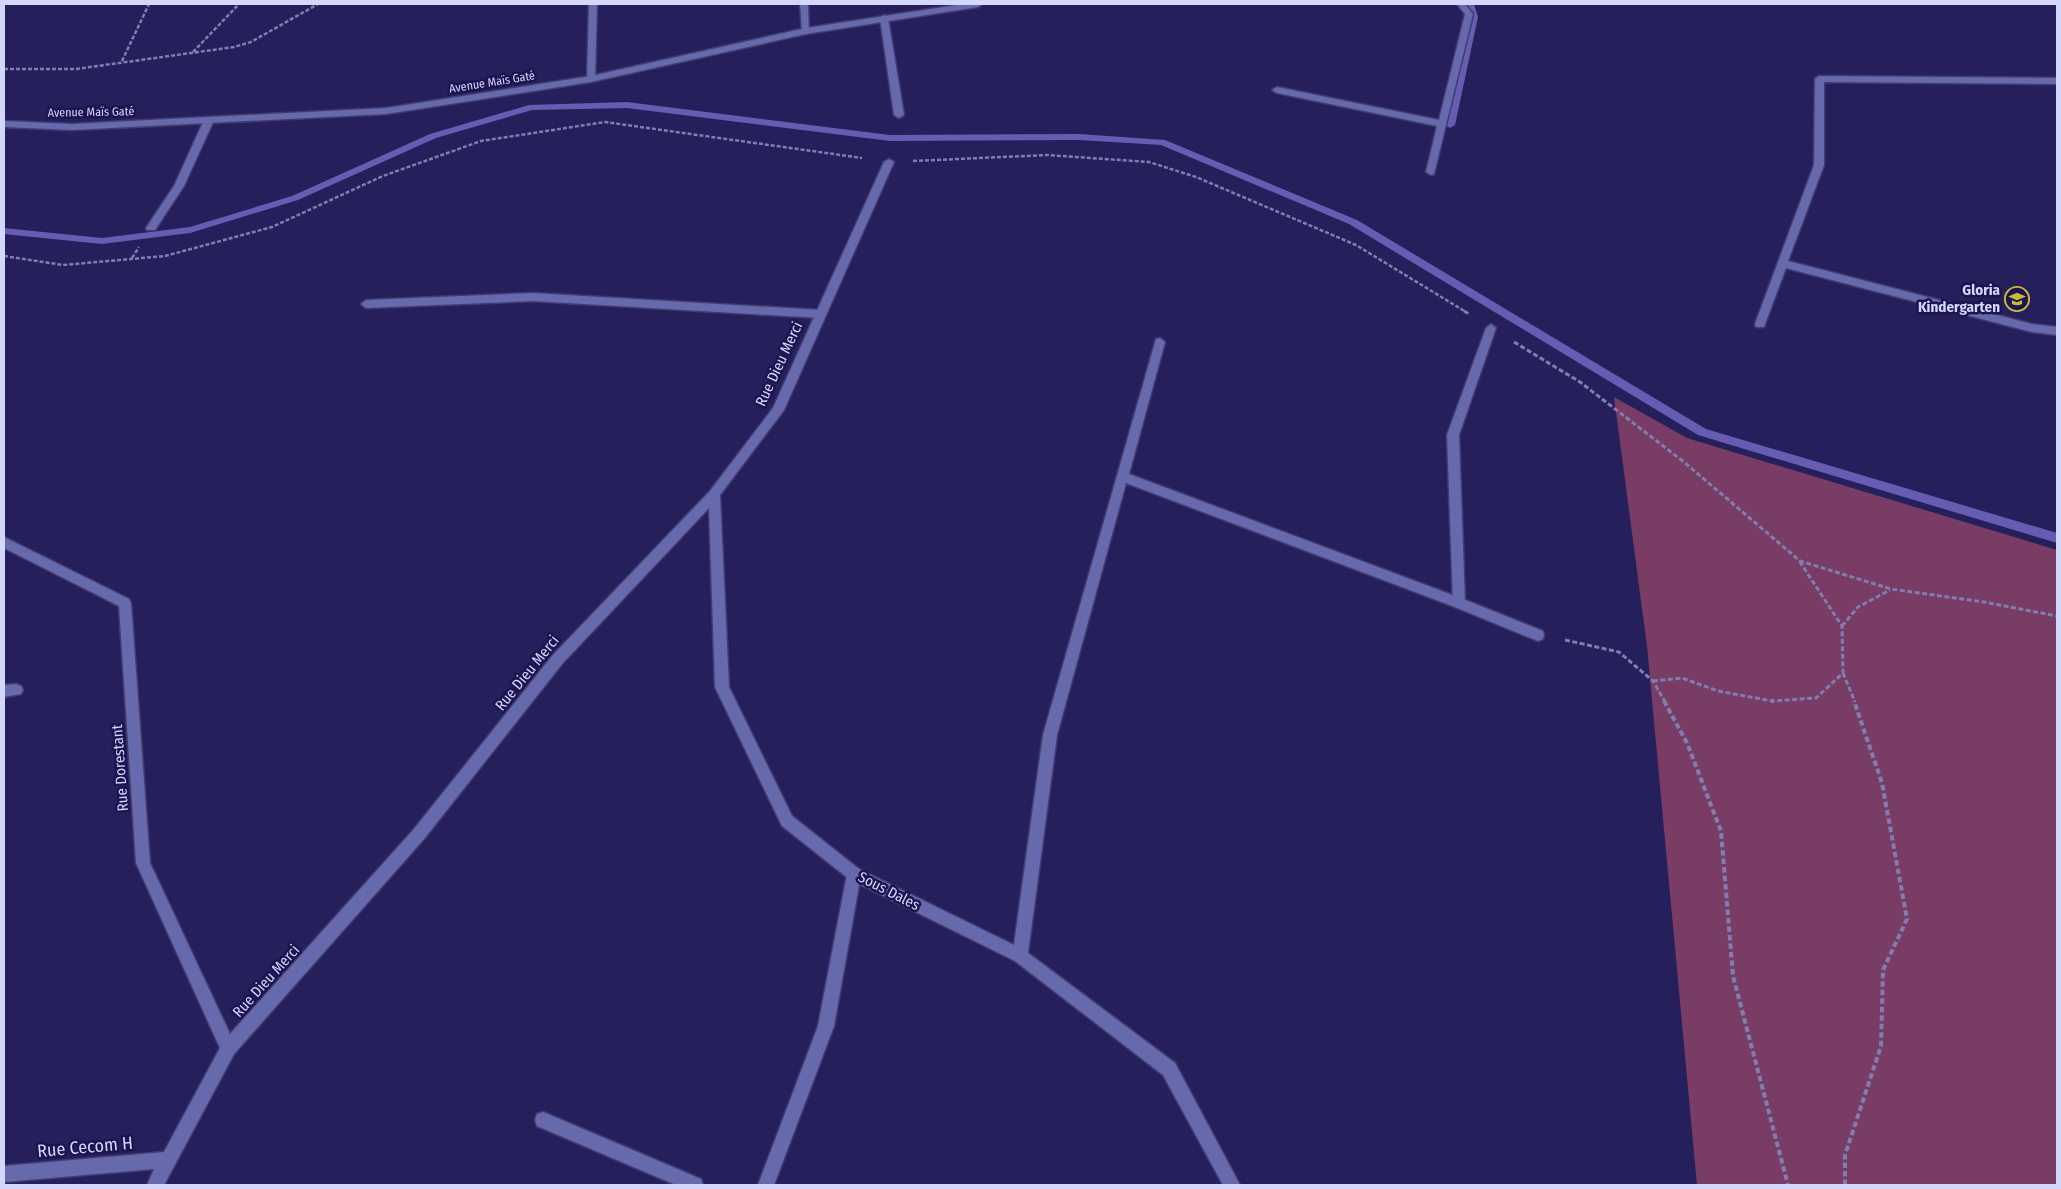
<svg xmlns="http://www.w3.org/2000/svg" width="2061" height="1189" viewBox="0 0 2061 1189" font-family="'Fira Sans Condensed',sans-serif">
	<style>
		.green { fill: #793c65 }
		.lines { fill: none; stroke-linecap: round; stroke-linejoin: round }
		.stream { fill: #665cb1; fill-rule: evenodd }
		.service-casing { stroke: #433b70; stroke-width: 3 }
		.minor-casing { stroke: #433b70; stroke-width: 3 }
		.tertiary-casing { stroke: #433b70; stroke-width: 3 }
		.path-far2 { stroke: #7f7eae; stroke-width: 2.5; stroke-dasharray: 4 2; stroke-linecap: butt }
		.path-far1 { stroke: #7f7eae; stroke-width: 3; stroke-dasharray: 5 2.5; stroke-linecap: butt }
		.path { stroke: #7f7eae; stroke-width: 4; stroke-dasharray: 5.5 3; stroke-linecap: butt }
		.service { fill: #6669ab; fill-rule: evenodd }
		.minor { fill: #6669ab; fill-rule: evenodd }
		.tertiary { fill: #6669ab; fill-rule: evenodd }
		.labels { text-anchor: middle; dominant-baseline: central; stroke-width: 5; stroke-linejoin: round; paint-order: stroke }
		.far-street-label { font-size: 12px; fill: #d4d7fd; stroke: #1c1550 }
		.poi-label { font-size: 15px; font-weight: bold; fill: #d4d7fd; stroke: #1c1550; text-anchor: end }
		.street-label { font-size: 15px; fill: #d4d7fd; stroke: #1c1550 }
		.near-street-label { font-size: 18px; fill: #d4d7fd; stroke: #1c1550 }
	</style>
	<rect width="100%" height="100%" fill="#25205c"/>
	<path class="green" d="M1614 397 1687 438 2057 550V1185H1697L1647 646Z"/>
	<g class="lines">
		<path class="stream" d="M1466 4H1474L1478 17 1455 125 1450 128 1445 125 1470 17Z
			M627 102 890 135 1079 134 1165 140 1357 220 1706 429 2057 533V543L1698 435 1349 224 1161 145 1079 140 890 141 627 108 532 110 436 138 298 200 190 233 102 244 4 234V228L102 238 190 227 292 196 430 134 529 105Z"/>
		<defs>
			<path id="service" d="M1457 4H1465L1473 14 1434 174 1431 175 1426 172 1437 126 1277 93 1272 90 1277 87 1439 120 1465 14Z
				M884 15 888 18 904 115 899 118 894 115 880 18Z
				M209 117 214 120 184 186 155 230H147L146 228 174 186 204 120Z
				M533 293 821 310 826 314 821 318 533 301 366 308 361 304 366 300Z
				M1491 324 1496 328 1459 435 1465 603 1463 607 1459 608 1455 607 1453 603 1447 435 1486 328Z
				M854 867 859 869 861 874 834 1026 774 1185H758L818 1026 847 874 849 869Z
				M543 1112 701 1179 703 1185H676L537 1126 535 1120 537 1114Z"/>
			<path id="minor" d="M589 4H597L595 79 591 82 587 79Z
				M800 4H808L809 33 802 31Z
				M1819 76 2057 78V84L1824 82V165L1788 261 2032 324 2057 327V335L2032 332 1786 268 1765 324 1764 327H1756L1755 324 1814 165 1815 79Z
				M889 159 894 162 784 410 720 495 729 687 792 816 859 869 1014 945 1043 735 1156 339 1160 338 1165 342 1129 474 1463 599 1543 631 1544 635 1543 639 1538 641 1533 639 1455 607 1126 483 1057 735 1028 953 1175 1063 1240 1185H1223L1163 1075 1015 961 849 879 782 826 715 687 709 508 562 664 424 839 234 1054 164 1185H147L154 1169 4 1182V1166L164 1152 220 1048 136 863 119 606 4 548V537L129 599 131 603 150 863 230 1034 414 829 552 656 710 491 773 408 884 162Z
				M16 684 21 686 23 690 21 694 4 697V685Z"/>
			<path id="tertiary" d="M963 4H982L978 7 806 34 591 82 386 114 72 130 4 127V121L72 124 386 108 591 76 806 28Z"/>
		</defs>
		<use href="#service" class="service-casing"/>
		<use href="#minor" class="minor-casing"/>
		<use href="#tertiary" class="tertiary-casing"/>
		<path class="path-far2" d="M193 52 239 4
			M122 61 149 4
			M4 69H76L234 47 251 42 318 4
			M913 161 1047 155 1149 162 1196 177 1356 245 1466 312
			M4 256 63 265 165 256 272 227 383 176 481 141 605 122 862 158
			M132 258 139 247"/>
		<path class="path-far1" d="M1464 311 1469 314
			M1514 342 1580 382 1684 462 1800 561 1891 589 1984 602 2057 616
			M1842 626 1858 607 1890 590
			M1565 640 1619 652 1653 681 1665 702
			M1843 673 1855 702
			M1653 681 1682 678 1718 691 1772 701 1816 698 1843 673 1842 626 1800 562"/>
		<path class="path" d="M1664 701 1687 743 1721 831 1733 976 1788 1185
			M1771 701H1774
			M1845 1185V1155L1881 1046 1883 970 1907 919 1882 783 1854 701"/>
		<use href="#service" class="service"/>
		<use href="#minor" class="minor"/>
		<use href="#tertiary" class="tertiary"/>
	</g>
	<defs>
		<symbol id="school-ring" viewBox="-11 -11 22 22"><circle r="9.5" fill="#1c1550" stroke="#ccb939" stroke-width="1.5"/><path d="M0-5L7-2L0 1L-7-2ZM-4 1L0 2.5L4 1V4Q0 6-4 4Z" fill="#ccb939"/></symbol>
	</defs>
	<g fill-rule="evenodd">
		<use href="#school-ring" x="2003" y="285" width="28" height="28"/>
	</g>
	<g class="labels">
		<g class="far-street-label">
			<text transform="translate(492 82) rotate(-9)">Avenue Maïs Gaté</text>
			<text transform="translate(91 112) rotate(-1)">Avenue Maïs Gaté</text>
		</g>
		<g class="poi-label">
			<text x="2000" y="290">Gloria<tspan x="2000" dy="17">Kindergarten</tspan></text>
		</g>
		<g class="street-label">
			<text transform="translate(779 364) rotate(-65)">Rue Dieu Merci</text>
			<text transform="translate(527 673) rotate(-51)">Rue Dieu Merci</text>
			<text transform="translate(120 768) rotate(-94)">Rue Dorestant</text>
			<text transform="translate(889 891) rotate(27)">Sous Dales</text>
			<text transform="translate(266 981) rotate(-48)">Rue Dieu Merci</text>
		</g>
		<g class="near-street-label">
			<text transform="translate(85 1147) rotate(-5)">Rue Cecom H</text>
		</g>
	</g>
	<rect width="2061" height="1189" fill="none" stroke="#d4d7fd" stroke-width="10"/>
</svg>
